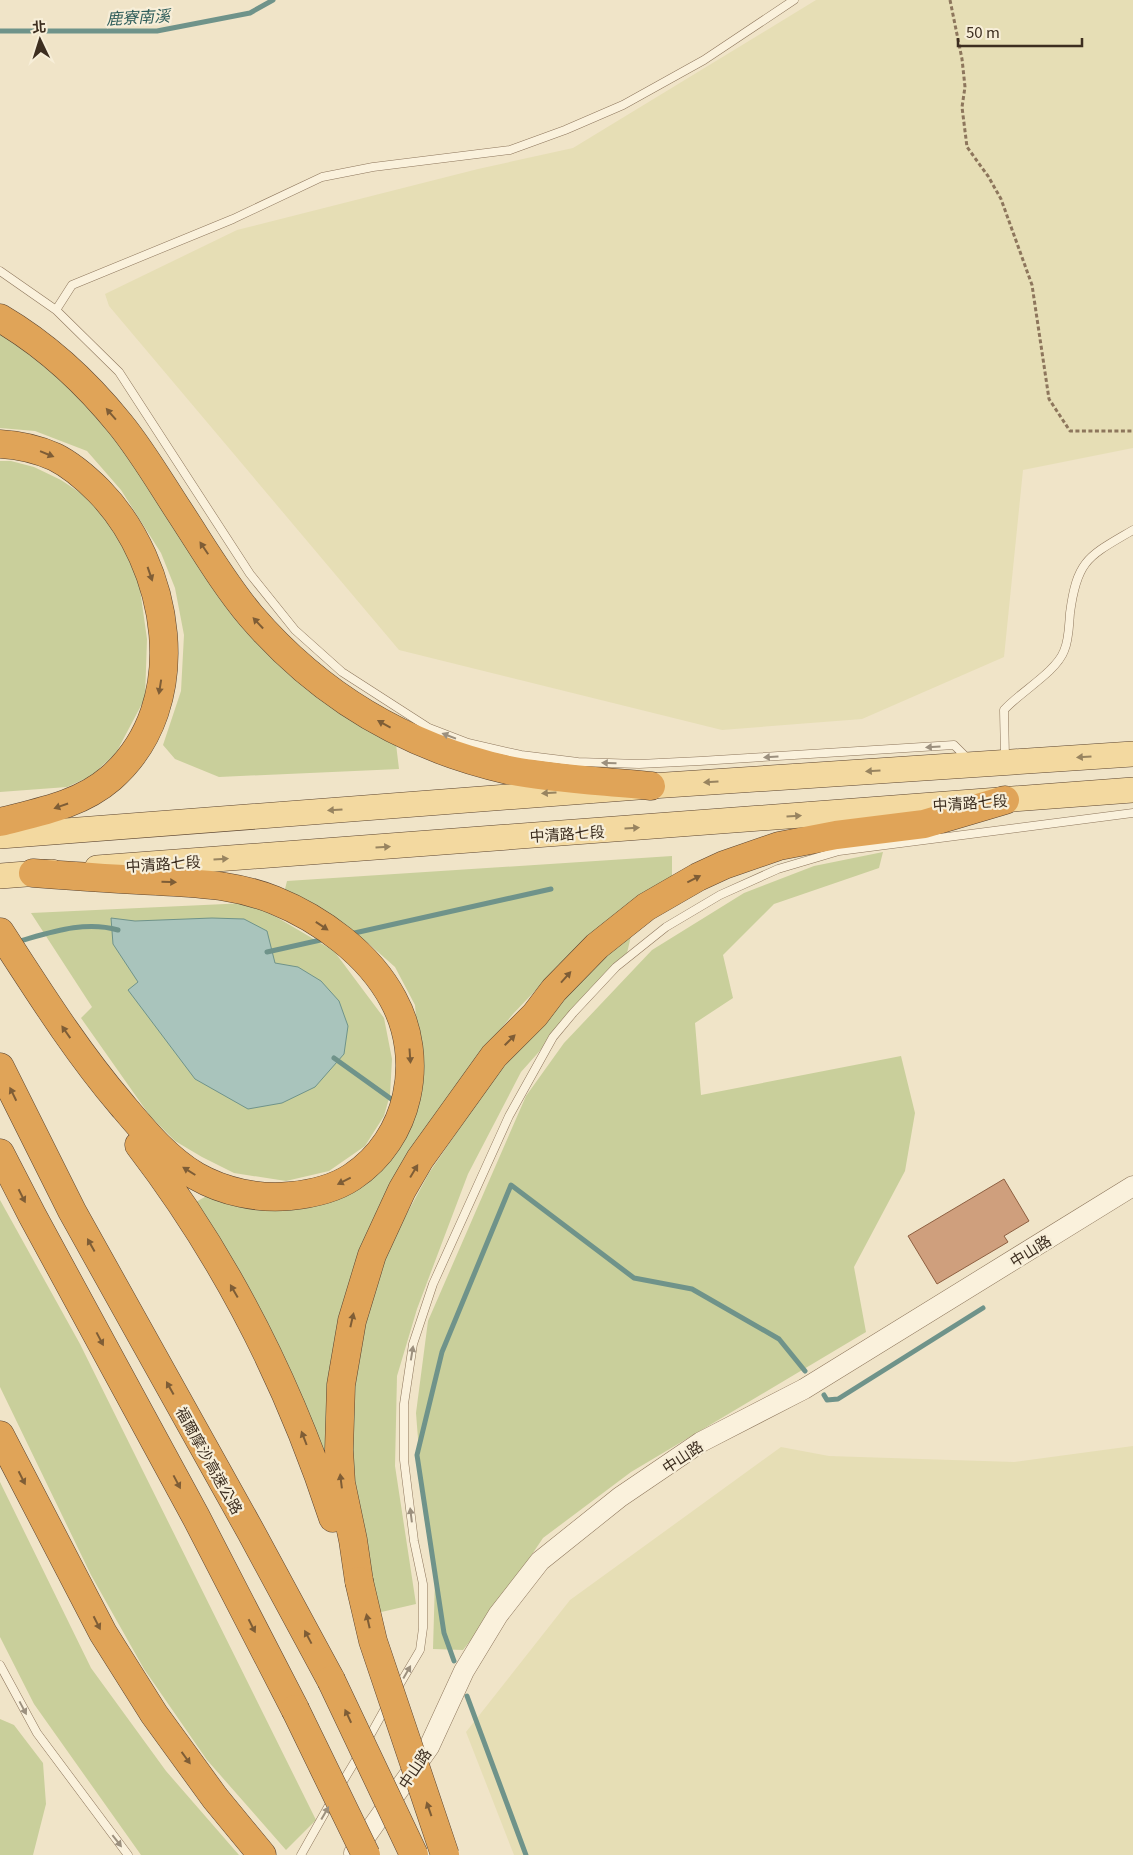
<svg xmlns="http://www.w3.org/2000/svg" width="1133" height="1855" viewBox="0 0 1133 1855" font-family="Georgia,'Noto Sans TC',serif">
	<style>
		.farmland { fill: #e6deb5 }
		.green { fill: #c9cf9b }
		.water { fill: #a9c4bc; stroke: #6f938a }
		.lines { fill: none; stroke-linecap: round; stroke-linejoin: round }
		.stream { stroke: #6f938a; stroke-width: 5 }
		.building { fill: #cf9f7d; stroke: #8d5f41 }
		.service-casing { stroke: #8d765c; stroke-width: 9 }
		.tertiary-casing { stroke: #8d765c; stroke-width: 21 }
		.primary-casing { stroke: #5b4430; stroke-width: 26 }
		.motorway-casing { stroke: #5b4430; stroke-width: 29 }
		.path { stroke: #8d765c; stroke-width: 3; stroke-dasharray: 4 2.5; stroke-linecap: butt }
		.service { stroke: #faf1dc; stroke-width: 8 }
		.tertiary { stroke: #faf1dc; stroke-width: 20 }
		.primary { stroke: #f3d9a0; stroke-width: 25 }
		.motorway { stroke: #e0a458; stroke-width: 28 }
		.motorway-bridge-casing { stroke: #5b4430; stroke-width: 29; stroke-linecap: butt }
		.motorway-bridge { stroke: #e0a458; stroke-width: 28 }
		.oneway { fill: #7e5d36 }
		.oneway2 { fill: #9c907e }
		.oneway3 { fill: #988460 }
		.labels { text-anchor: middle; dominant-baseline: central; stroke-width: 4.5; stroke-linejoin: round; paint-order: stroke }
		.street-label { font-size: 15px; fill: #3d2e20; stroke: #f7eed8 }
		.water-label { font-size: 16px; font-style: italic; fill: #2f5d5a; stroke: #f7eed8 }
	</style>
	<rect width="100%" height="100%" fill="#f0e4c8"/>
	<path class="farmland" d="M816 0H1133V448L1023 470 1004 657 862 719 722 730 399 650 109 306 105 294 237 230 478 169 573 148Z
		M1133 1446V1855H514L466 1732 570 1600 781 1447 829 1456 1014 1462Z"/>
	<path class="green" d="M0 330 48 366 105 423 157 494 207 580 396 744 399 769 219 777 175 759 163 745 181 691 184 635 175 588 161 553 121 490 87 451 35 431 0 428Z
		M0 461H11L34 467 61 480 100 506 138 575 147 639 145 698 116 753 91 776 67 787 0 792Z
		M883 852 879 868 774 904 723 955 733 998 695 1023 701 1095 901 1056 915 1113 905 1171 854 1267 866 1332 631 1472 543 1538 495 1609 463 1650 433 1649 435 1580 424 1516 416 1413 428 1321 526 1096 564 1043 652 950 744 893 814 866Z
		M672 856V878L623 908 573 951 513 1014 467 1070 381 1210 344 1299 331 1360 328 1419 329 1453 319 1454 194 1203 212 1193 296 1205 401 1135 419 1103V1050L415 1005 395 967 369 944 330 914 284 893 287 881Z
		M247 903 278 918 334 951 384 1018 392 1059 390 1095 384 1116 365 1146 329 1171 286 1181 234 1173 202 1157 175 1141 150 1116 81 1018 92 1007 31 913Z
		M632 932 627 953 521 1072 468 1174 417 1309 397 1376 395 1466 416 1604 377 1613 352 1484 350 1404 372 1278 429 1173 494 1078 576 985Z
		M0 1200 80 1344 316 1820 286 1850 207 1760 144 1669 91 1575 0 1387Z
		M0 1482 91 1668 166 1771 239 1855H141L34 1704 0 1637Z
		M0 1719 14 1725 43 1763 46 1804 33 1855H0Z"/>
	<path class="water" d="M111 918 135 921 212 918 244 919 267 931 275 963 298 967 321 981 339 1001 348 1026 344 1054 315 1087 282 1103 248 1109 195 1079 128 990 138 982 113 944Z"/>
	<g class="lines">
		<path class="stream" d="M0 31H157L250 13 273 0
			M350 934 551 889
			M16 942C49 933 84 920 118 930
			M267 952 325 939
			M334 1058 394 1101
			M824 1395 827 1400 838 1399 983 1308
			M454 1661 444 1633 417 1455 442 1352 511 1185 634 1278 692 1289 779 1339 805 1371
			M467 1696 526 1855"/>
	</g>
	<path class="building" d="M1004 1179 1029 1221 1004 1236 1008 1242 937 1284 908 1236Z"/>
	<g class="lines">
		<defs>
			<path id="service" d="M0 271 56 310 119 372 250 574 295 630 342 672 429 728 468 743 521 755 578 762 639 764 700 761 954 745 969 760
				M56 310 72 285 233 219 322 177 373 167 510 150 565 130 623 105 704 60 794 0
				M1005 758 1004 710C1020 692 1056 672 1064 651 1069 640 1069 625 1070 613 1077 559 1089 556 1133 530
				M0 1665 37 1733 128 1855
				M397 1689 420 1650 423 1628V1584L414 1541 404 1460V1404L413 1344 433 1284 509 1116 553 1037 573 1013 616 967 666 927 720 895 778 869 839 851 1133 813
				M367 1741 387 1705
				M339 1788 360 1753
				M301 1855 332 1800"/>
			<path id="tertiary" d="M354 1853 429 1747 464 1671 498 1615 540 1561 620 1497 701 1442 804 1389 1133 1186"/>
			<path id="primary" d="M0 836 651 786 1133 754
				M97 868 1133 790
				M0 876 52 872"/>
			<path id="motorway" d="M0 318C46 345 86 382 120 424 142 451 160 482 179 511 202 546 224 584 251 616 319 695 406 747 508 770 552 779 605 781 651 786
				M0 444C19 445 37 449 55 457 71 465 87 479 99 491 170 564 195 704 111 778 80 805 39 812 0 822
				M0 932C39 992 76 1051 122 1105 144 1131 166 1158 196 1176 224 1192 258 1199 290 1196 311 1194 334 1189 352 1177 410 1139 426 1059 393 999 369 954 321 919 274 900 234 884 199 884 157 881 116 879 74 876 33 873
				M0 1067 72 1211 251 1532 331 1680
				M139 1145C225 1257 289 1383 333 1518
				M0 1153 32 1215 196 1517 295 1709
				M0 1435 103 1633 154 1714 215 1798 262 1855
				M359 1581 353 1540 341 1483 339 1450 341 1385 352 1321 372 1255 402 1190 420 1159 494 1056 535 1015 554 990 597 946 646 907 698 877 724 865 779 846 836 835 924 824 1005 800"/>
		</defs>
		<use href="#service" class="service-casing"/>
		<use href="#tertiary" class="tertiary-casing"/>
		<use href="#primary" class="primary-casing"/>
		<use href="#motorway" class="motorway-casing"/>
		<path class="path" d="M950 0 962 59 965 87 962 107 967 147 988 176 1001 199 1032 285 1049 399 1070 431H1133"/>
		<use href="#service" class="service"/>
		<use href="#tertiary" class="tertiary"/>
		<use href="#primary" class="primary"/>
		<use href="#motorway" class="motorway"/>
		<defs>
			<path id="motorway-bridge" d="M359 1581 373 1641 445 1855
				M331 1680 414 1855
				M295 1709 366 1855"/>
		</defs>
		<use href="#motorway-bridge" class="motorway-bridge-casing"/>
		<use href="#motorway-bridge" class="motorway-bridge"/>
	</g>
	<defs><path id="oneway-solid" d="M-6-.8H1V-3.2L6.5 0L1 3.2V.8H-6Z" transform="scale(1.25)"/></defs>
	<g class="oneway">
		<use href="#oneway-solid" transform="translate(111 414) rotate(-131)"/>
		<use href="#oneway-solid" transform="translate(47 454) rotate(22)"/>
		<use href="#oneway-solid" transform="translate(204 548) rotate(-124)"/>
		<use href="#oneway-solid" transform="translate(150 574) rotate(71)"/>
		<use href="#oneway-solid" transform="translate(258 623) rotate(-133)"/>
		<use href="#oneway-solid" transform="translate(160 687) rotate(99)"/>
		<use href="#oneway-solid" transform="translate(384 724) rotate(-151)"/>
		<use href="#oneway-solid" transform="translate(61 806) rotate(161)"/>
		<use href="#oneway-solid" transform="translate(694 879) rotate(-27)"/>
		<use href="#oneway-solid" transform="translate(169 882) rotate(1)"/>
		<use href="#oneway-solid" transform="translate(322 926) rotate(34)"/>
		<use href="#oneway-solid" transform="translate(566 977) rotate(-48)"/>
		<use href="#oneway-solid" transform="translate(66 1032) rotate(-125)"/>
		<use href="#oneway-solid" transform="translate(510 1040) rotate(-45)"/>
		<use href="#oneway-solid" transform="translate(410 1056) rotate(86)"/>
		<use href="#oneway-solid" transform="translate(13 1094) rotate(-116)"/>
		<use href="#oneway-solid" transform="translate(189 1171) rotate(-148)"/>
		<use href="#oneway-solid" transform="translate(414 1171) rotate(-59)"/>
		<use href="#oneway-solid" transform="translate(344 1181) rotate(153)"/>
		<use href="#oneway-solid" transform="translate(22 1196) rotate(63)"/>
		<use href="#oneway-solid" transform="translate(91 1245) rotate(-119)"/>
		<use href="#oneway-solid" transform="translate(234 1291) rotate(-120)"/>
		<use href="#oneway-solid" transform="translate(352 1320) rotate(-77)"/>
		<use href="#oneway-solid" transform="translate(100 1339) rotate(62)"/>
		<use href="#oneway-solid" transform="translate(170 1388) rotate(-119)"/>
		<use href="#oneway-solid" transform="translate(304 1438) rotate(-111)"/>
		<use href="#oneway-solid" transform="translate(22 1478) rotate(63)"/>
		<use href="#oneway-solid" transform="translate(341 1481) rotate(-97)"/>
		<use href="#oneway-solid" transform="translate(177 1482) rotate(62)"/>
		<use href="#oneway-solid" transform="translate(368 1621) rotate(-103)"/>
		<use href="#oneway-solid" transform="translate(97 1623) rotate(63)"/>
		<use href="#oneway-solid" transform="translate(252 1626) rotate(63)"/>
		<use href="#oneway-solid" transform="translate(308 1637) rotate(-118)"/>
		<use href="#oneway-solid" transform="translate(348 1716) rotate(-115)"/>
		<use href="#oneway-solid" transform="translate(186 1758) rotate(54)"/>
		<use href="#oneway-solid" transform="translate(429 1809) rotate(-109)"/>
	</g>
	<g class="oneway2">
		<use href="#oneway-solid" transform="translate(449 736) rotate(-159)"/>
		<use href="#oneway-solid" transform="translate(933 747) rotate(176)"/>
		<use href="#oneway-solid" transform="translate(771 757) rotate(176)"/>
		<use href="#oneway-solid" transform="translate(609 763) rotate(-178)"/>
		<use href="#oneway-solid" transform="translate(412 1353) rotate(-81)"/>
		<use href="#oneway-solid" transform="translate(411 1515) rotate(-97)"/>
		<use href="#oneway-solid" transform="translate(407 1672) rotate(-60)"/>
		<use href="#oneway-solid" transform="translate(23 1708) rotate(62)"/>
		<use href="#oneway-solid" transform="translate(325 1813) rotate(-60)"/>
		<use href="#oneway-solid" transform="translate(117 1841) rotate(52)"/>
	</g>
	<g class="oneway3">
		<use href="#oneway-solid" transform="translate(1084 757) rotate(176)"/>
		<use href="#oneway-solid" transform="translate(873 771) rotate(176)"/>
		<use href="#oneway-solid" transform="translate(711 782) rotate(176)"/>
		<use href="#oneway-solid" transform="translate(549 793) rotate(176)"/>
		<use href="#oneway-solid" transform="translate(335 810) rotate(176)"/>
		<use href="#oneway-solid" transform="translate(794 816) rotate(-4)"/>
		<use href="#oneway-solid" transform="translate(632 828) rotate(-4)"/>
		<use href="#oneway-solid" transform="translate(383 847) rotate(-4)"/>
		<use href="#oneway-solid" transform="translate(221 859) rotate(-4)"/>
	</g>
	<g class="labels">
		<g class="street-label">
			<text transform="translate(970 802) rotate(-4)">中清路七段</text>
			<text transform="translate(567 833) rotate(-4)">中清路七段</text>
			<text transform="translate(163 863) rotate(-4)">中清路七段</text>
			<text transform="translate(1030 1250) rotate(-32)">中山路</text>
			<text transform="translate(682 1456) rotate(-33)">中山路</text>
			<text transform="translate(210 1460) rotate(61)">福爾摩沙高速公路</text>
			<text transform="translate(414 1768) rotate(-56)">中山路</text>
		</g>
		<g class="water-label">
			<text transform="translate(138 16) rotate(-3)">鹿寮南溪</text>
		</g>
	</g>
	<g transform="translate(40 40) rotate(356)" stroke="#f7eed8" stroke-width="4" paint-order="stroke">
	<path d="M0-4L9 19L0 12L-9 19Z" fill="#3d2e20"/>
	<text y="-8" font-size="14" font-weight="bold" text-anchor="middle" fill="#3d2e20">北</text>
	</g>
	<path d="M958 38v8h124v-8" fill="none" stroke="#3d2e20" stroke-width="2.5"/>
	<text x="966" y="38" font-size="15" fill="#3d2e20" stroke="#f7eed8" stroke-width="4" paint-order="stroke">50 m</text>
</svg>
